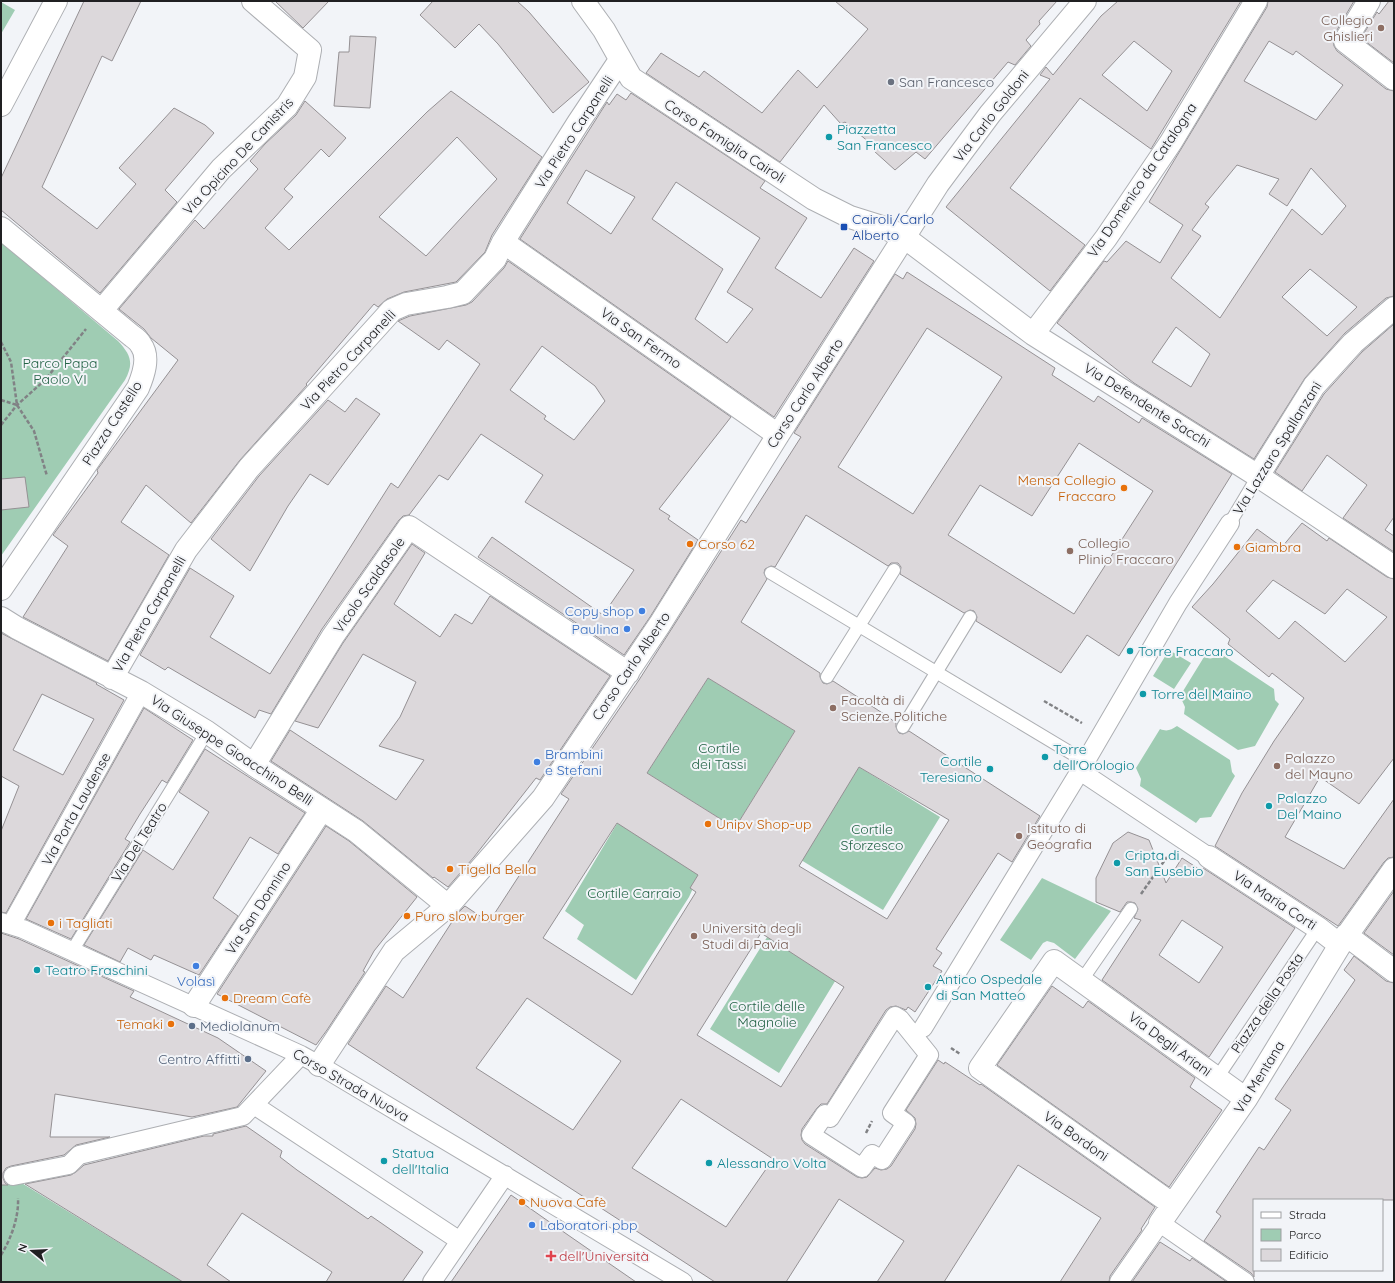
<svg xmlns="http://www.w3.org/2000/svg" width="1395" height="1283" viewBox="0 0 1395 1283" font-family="Quicksand,sans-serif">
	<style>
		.green { fill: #9fccb3 }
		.building { fill: #dcd8db; stroke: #959194; fill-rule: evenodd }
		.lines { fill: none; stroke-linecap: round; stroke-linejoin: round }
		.service-casing { stroke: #adafb3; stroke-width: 14 }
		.pedestrian-casing { stroke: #adafb3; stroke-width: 20 }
		.minor-casing { stroke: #adafb3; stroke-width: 24 }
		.tertiary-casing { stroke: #adafb3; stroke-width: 24 }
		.path { stroke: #818285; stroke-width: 2.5; stroke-dasharray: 4 2; stroke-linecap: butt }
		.service { stroke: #fff; stroke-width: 12 }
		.pedestrian { stroke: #fff; stroke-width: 18 }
		.minor { stroke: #fff; stroke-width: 22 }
		.tertiary { stroke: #fff; stroke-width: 22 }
		.education-dot { fill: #8d6e63; stroke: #f2f4f8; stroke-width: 1.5 }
		.worship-dot { fill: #6b7280; stroke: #f2f4f8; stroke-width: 1.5 }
		.culture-dot { fill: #0f9aa8; stroke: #f2f4f8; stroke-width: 1.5 }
		.transit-dot { fill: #1a4fb4; stroke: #f2f4f8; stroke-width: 1.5 }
		.food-dot { fill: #e8710a; stroke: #f2f4f8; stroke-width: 1.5 }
		.shop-dot { fill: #3f7fe0; stroke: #f2f4f8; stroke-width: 1.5 }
		.service-dot { fill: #5c6f8a; stroke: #f2f4f8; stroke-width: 1.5 }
		.health-dot { fill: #e0444e; stroke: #f2f4f8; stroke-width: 1.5 }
		.labels { text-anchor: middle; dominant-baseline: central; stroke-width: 4; stroke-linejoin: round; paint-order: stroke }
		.education-label { font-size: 14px; fill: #785e54; stroke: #f2f4f8; text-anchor: start }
		.worship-label { font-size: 14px; fill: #5b616d; stroke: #f2f4f8; text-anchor: start }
		.street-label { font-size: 14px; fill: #202022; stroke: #f2f4f8 }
		.culture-label { font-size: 14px; fill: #0d838f; stroke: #f2f4f8; text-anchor: start }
		.transit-label { font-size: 14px; fill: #164399; stroke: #f2f4f8; text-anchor: start }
		.park-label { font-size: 14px; fill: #236346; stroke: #f2f4f8 }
		.food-label { font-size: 14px; fill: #c56008; stroke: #f2f4f8; text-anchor: start }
		.shop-label { font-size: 14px; fill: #366cbe; stroke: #f2f4f8; text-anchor: end }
		.service-label { font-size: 14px; fill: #4e5e75; stroke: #f2f4f8; text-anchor: start }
		.health-label { font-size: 14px; fill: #be3a42; stroke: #f2f4f8; text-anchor: start }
	</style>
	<rect width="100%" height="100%" fill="#f2f4f8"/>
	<path class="green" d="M1 2 15 10 1 34Z
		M1 242 118 341C131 355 134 363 125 380L1 556Z
		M1169 650 1191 663 1174 689 1153 676Z
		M1221 654 1274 689 1275 700 1279 704 1255 746 1238 750 1184 714 1185 707 1180 696 1204 657C1211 660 1215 658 1221 654Z
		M708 678 795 731 735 828 647 773Z
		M1177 726 1230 760 1232 772 1235 776 1211 817 1200 818 1196 823 1140 786 1141 779 1136 768 1160 729C1167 732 1171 730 1177 726Z
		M859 767 940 817 883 910 801 860Z
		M618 822 700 873 689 897 636 980 577 939 584 925 565 911Z
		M1042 878 1111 911 1075 959 1054 943 1047 941 1043 943 1031 960 1000 940Z
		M769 934 837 978 779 1073 710 1029Z
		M20 1182 183 1282H1V1185Z"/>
	<path class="building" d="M84 1H141L112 61 102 56 42 187 97 229 136 184 119 168 174 108 205 125 214 133 165 190 177 202 100 293 1 210V178Z
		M275 1H329L303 28Z
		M433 1H517L529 12 589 82 553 113 498 44 479 24 455 48 420 15Z
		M835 1H1057L1039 21 1040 24 1026 40 1031 46 1015 65 1008 62 925 159 916 152 895 170 874 151 877 149 845 122 841 124 824 105 780 162 646 73 661 53 699 77 704 71 762 113 798 70 817 88 868 29Z
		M1118 1H1241L1151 149 1080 98 1010 188 1085 245 1050 291 946 207 1050 79 1040 75 1046 67 1053 75 1101 16ZM1134 41 1172 71 1147 111 1102 75Z
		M1268 1H1354L1334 35 1333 40 1334 46 1337 51 1386 89 1394 91V296L1386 298 1345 333 1305 378 1254 459 1134 383 1057 323 1104 261 1107 262 1126 241 1160 263 1183 225 1149 202 1267 7ZM1269 41 1293 55 1296 51 1343 85 1316 120 1244 81ZM1237 165 1279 179 1269 194 1287 206 1311 168 1346 206 1322 235 1292 209 1220 318 1171 278 1201 236 1192 230 1209 207 1205 204ZM1310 269 1357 307 1327 336 1282 297ZM1176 327 1210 354 1191 387 1152 362Z
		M1389 1H1394V63L1361 38 1377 12 1379 14Z
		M350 36 376 37 370 108 334 106 339 52H349Z
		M451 91 542 157 492 235 485 252 456 282 404 292 387 299 378 307 374 304 306 384 307 385 240 460 191 523 146 485 121 522 169 555 108 661 23 617 68 546 53 535 98 473 97 470 178 360 151 338 144 329 119 309 195 220 204 229 258 169 250 161 265 144 296 115 305 101 346 138 329 157 321 149 284 189 293 197 265 228 289 250 427 112ZM457 137 497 179 426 256 379 217Z
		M631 93 765 181 760 188 807 218 775 268 821 298 854 248 874 261 774 417 520 239 607 102 609 105 617 94 626 100ZM586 170 635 197 611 234 567 203ZM676 182 760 238 727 292 753 309 727 343 695 319 723 269 652 219Z
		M508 261 731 417 659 509 670 516 668 519 698 540 650 617 624 655 478 557 492 537 603 615 634 570 525 502 543 475 481 434 448 480 439 475 409 515 403 516 399 520 322 629 271 714 259 710 255 718 168 667 165 670 140 655 190 568 234 596 210 637 270 674 391 483 398 488 480 364 447 340 439 350 398 321 410 316 466 305 472 302 504 268ZM542 346 595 386 605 401 574 440 544 419 546 416 510 390Z
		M907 272 1055 368 1052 375 1094 402 1098 396 1139 423 1142 418 1232 474 1119 656 1087 635 1061 673 976 621 977 617 974 611 970 610 964 613 900 574 901 567 898 563H891L888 566 806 515 775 567 771 566 765 569 764 573 767 579 741 622 820 673V677L823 683 827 684 833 681 887 716 896 723V727L899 733 903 734 909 731 1040 816 1012 862 998 853 936 949 942 953 933 966 942 971 915 1012 908 1007 906 1010 896 1006 890 1007 886 1010 827 1104H821L817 1108 802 1129 801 1135 802 1140 805 1144 857 1177 862 1178 867 1177 875 1168 881 1170 887 1169 891 1166 915 1129 916 1124 915 1118 906 1110 938 1060 944 1064 945 1062 980 1085 981 1084 1155 1207 1141 1229 1142 1230 1110 1276 1109 1282H1060L1101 1218 1018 1165 944 1282H877L904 1241 839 1199 786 1282H715L348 1044 386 986 403 998 457 914 465 906 489 922 569 799 561 794 639 680 741 520 746 523 801 437 794 433 895 274 903 279ZM927 328 1002 377 913 514 838 467ZM1079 443 1153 491 1074 614 948 535 980 485 1032 516ZM708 678 795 731 735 828 647 773ZM859 767 949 820 887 919 799 866ZM617 823 698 875 690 888 696 892 632 995 543 938ZM761 933 844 987 781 1087 697 1035ZM527 998 621 1061 573 1130 476 1068ZM681 1099 773 1159 726 1227 632 1168Z
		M1394 324V517L1385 530 1394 536V552L1343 518 1367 485 1327 455 1302 491 1275 472 1324 394 1362 352Z
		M356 398 380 414 328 485 310 474 288 506 250 571 211 539 259 476 328 400 345 412Z
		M25 477 29 507 1 510V479Z
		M1302 523 1327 541 1329 538 1387 577 1394 579V758L1359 804 1320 777 1285 837 1344 869 1394 799V857L1388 858 1384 862 1338 926 1215 846 1242 793 1274 741 1304 698 1272 673 1269 677 1228 644 1230 639 1192 607 1213 584 1257 529 1282 547ZM1273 580 1325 614 1347 589 1387 617 1345 662 1295 621 1279 639 1246 611Z
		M412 544 425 553 394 604 440 637 455 614 472 624 490 596 610 676 540 780 536 778 474 857 448 887 434 877 433 878 363 821 271 761 290 730 396 800 424 760 379 746 400 717 416 682 363 654 318 728 295 721 343 643Z
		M1 633 97 683 96 684 124 700 6 913 1 912V831L19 786 1 776ZM42 694 94 719 63 775 13 750Z
		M144 708 193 740 167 783 162 780 140 814 125 839 130 842 71 939 26 919Z
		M205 749 305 813 278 854 250 837 213 898 238 916 199 975 154 955 151 960 128 948 120 962 84 945 143 850 173 870 209 812 179 792Z
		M326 826 349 841 417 897 374 951 363 971 365 972 327 1030 316 1045 217 994Z
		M1128 832 1149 840 1166 883 1182 858 1202 871 1203 868 1295 928 1209 1057 1102 980 1141 920 1134 918 1138 909 1135 903 1131 902H1127L1120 912 1096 902V878L1113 843ZM1182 920 1223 947 1199 983 1159 955Z
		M1394 891V955L1364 933Z
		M1 933 19 939 134 991 130 997 218 1038 266 1071 237 1107 192 1117 55 1094 50 1137H110L76 1145 64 1155 11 1166 6 1168 3 1173V1178L5 1183 8 1185H1Z
		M1354 956 1386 981 1394 983V1200H1254V1277L1251 1273 1204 1241 1221 1216 1216 1212 1259 1147 1264 1150 1291 1110 1275 1099 1355 980 1344 970Z
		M1052 986 1083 1008 1088 1001 1195 1078 1190 1087 1222 1110 1169 1187 997 1065Z
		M246 1126 282 1151 280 1157 297 1170 368 1219 371 1216 423 1252 402 1282H326L332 1272 242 1213 207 1265 231 1282H183L25 1184 71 1175 76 1172 84 1165 204 1136H213V1134Z
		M511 1195 568 1235 636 1282H451Z
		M1160 1242 1190 1261 1192 1258 1227 1282H1132Z"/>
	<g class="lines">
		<defs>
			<path id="service" d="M1230 523 1258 476
				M771 573 1086 762
				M827 677 894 570
				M903 727 970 617
				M72 951 207 732
				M1082 980 1131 909
				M1217 1078 1318 928"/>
			<path id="pedestrian" d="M1080 771 1209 857
				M1 922 23 929 301 1055 319 1065 683 1282
				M11 925 141 692
				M895 1016 900 1019 929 1055 892 1113 906 1123 882 1160 872 1154 862 1168 811 1135 825 1114 830 1118Z
				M923 1028 1080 771 1178 603 1230 523
				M254 1105 460 1241
				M13 1176 69 1165 79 1155 243 1116 301 1055
				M432 1282 505 1175
				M1119 1282 1160 1223 1245 1282"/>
			<path id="minor" d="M583 1 604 30 631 78 814 199 850 217 885 228 904 237 1033 334 1258 476 1394 567
				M1369 1 1345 41 1394 79
				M1 228 132 336C135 338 139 341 141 345 150 357 143 376 138 388L1 589
				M503 242 778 435
				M102 310 221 169 287 106 305 77 310 50 253 1
				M1033 334 1106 238 1171 142 1256 1
				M1258 476 1314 386 1353 343 1394 308
				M1 618 17 628 141 692 207 732 254 765 356 831 448 906
				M112 678 186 550 249 468 392 310 406 304 447 297 463 293 495 259 503 242 578 123 620 60
				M254 765 333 636 409 527 628 673
				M1209 857 1318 928 1340 945
				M1346 935 1394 971
				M194 1006 322 809
				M319 1065 394 951 448 906 543 798 660 624 778 435 938 184 990 114 1085 1
				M1172 1204 980 1068 1045 974 1054 961 1246 1099
				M1160 1223 1246 1099 1340 945 1394 869"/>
			<path id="tertiary" d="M1 105 56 1"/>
		</defs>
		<use href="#service" class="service-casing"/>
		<use href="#pedestrian" class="pedestrian-casing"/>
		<use href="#minor" class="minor-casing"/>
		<use href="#tertiary" class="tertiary-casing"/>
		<path class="path" d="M1 342 11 362 17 405 34 431 47 476
			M1 400 17 405
			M1 425 17 405 45 380 86 329
			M1044 701 1082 723
			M1141 894 1167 857
			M951 1048 960 1054
			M866 1133 872 1121
			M1 1255C11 1239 19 1217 18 1198"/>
		<use href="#service" class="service"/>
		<use href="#pedestrian" class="pedestrian"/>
		<use href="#minor" class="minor"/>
		<use href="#tertiary" class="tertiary"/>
	</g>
	<g class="education-dot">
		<circle cx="1381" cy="28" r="4"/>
		<circle cx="1070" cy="551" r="4"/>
		<circle cx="833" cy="708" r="4"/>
		<circle cx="1277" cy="766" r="4"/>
		<circle cx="1019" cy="836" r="4"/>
		<circle cx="694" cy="936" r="4"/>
	</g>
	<circle class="worship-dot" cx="891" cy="82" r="4"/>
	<g class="culture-dot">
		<circle cx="829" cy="137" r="4"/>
		<circle cx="1130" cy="651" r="4"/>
		<circle cx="1143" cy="694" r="4"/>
		<circle cx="1045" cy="757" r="4"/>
		<circle cx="990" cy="769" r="4"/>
		<circle cx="1269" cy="806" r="4"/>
		<circle cx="1117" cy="863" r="4"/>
		<circle cx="37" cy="970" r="4"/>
		<circle cx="928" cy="987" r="4"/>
		<circle cx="384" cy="1161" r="4"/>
		<circle cx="709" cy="1163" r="4"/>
	</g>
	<rect class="transit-dot" x="840" y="223" width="8" height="8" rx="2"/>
	<g class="food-dot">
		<circle cx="1124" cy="488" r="4"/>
		<circle cx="690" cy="544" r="4"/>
		<circle cx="1237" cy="547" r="4"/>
		<circle cx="708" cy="824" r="4"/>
		<circle cx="450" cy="869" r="4"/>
		<circle cx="407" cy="916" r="4"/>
		<circle cx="51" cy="923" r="4"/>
		<circle cx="225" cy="998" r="4"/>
		<circle cx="171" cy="1024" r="4"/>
		<circle cx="522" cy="1202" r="4"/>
	</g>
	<g class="shop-dot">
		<circle cx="642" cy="611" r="4"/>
		<circle cx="627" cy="629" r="4"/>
		<circle cx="537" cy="762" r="4"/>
		<circle cx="196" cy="966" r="4"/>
		<circle cx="532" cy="1225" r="4"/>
	</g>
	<g class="service-dot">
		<circle cx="192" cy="1026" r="4"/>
		<circle cx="248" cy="1059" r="4"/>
	</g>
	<path class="health-dot" d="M549 1250h4v4h4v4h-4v4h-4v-4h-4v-4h4z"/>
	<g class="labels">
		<g class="education-label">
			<text x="1373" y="20" text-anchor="end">Collegio<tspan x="1373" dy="16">Ghislieri</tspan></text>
			<text x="1078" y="543">Collegio<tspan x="1078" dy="16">Plinio Fraccaro</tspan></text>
			<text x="841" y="700">Facoltà di<tspan x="841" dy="16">Scienze Politiche</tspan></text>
			<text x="1285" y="758">Palazzo<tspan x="1285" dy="16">del Mayno</tspan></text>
			<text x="1027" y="828">Istituto di<tspan x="1027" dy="16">Geografia</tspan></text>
			<text x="702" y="928">Università degli<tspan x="702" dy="16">Studi di Pavia</tspan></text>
		</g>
		<g class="worship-label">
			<text x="899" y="82">San Francesco</text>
		</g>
		<g class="street-label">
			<text transform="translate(991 116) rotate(-52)">Via Carlo Goldoni</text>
			<text transform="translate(574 132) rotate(-57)">Via Pietro Carpanelli</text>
			<text transform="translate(725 141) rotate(33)">Corso Famiglia Cairoli</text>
			<text transform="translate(238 156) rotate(-47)">Via Opicino De Canistris</text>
			<text transform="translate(1142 180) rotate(-56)">Via Domenico da Catalogna</text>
			<text transform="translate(641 338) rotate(35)">Via San Fermo</text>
			<text transform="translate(348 360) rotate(-47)">Via Pietro Carpanelli</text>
			<text transform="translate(805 393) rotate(-57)">Corso Carlo Alberto</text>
			<text transform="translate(1147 405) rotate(32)">Via Defendente Sacchi</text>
			<text transform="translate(112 423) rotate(-57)">Piazza Castello</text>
			<text transform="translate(1277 448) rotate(-58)">Via Lazzaro Spallanzani</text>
			<text transform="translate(369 585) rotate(-55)">Vicolo Scaldasole</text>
			<text transform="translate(149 614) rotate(-60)">Via Pietro Carpanelli</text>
			<text transform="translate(631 666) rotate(-56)">Corso Carlo Alberto</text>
			<text transform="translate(232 750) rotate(33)">Via Giuseppe Gioacchino Belli</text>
			<text transform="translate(76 809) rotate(-61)">Via Porta Laudense</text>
			<text transform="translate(139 842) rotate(-58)">Via Del Teatro</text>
			<text transform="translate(1275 900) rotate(33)">Via Maria Corti</text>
			<text transform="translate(258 908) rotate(-57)">Via San Donnino</text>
			<text transform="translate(1267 1003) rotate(-56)">Piazza della Posta</text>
			<text transform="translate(1170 1044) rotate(36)">Via Degli Ariani</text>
			<text transform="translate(1259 1077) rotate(-58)">Via Mentana</text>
			<text transform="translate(351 1085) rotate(30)">Corso Strada Nuova</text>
			<text transform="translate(1076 1136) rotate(35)">Via Bordoni</text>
		</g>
		<g class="culture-label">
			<text x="837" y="129">Piazzetta<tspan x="837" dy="16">San Francesco</tspan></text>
			<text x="1138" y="651">Torre Fraccaro</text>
			<text x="1151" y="694">Torre del Maino</text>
			<text x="1053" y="749">Torre<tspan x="1053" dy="16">dell'Orologio</tspan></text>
			<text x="982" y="761" text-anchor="end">Cortile<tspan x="982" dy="16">Teresiano</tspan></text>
			<text x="1277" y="798">Palazzo<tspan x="1277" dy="16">Del Maino</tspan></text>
			<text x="1125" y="855">Cripta di<tspan x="1125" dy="16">San Eusebio</tspan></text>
			<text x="45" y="970">Teatro Fraschini</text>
			<text x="936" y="979">Antico Ospedale<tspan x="936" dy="16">di San Matteo</tspan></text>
			<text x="392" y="1153">Statua<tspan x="392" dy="16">dell'Italia</tspan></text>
			<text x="717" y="1163">Alessandro Volta</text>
		</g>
		<g class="transit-label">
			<text x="852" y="219">Cairoli/Carlo<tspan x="852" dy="16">Alberto</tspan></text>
		</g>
		<g class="park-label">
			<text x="60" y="363">Parco Papa<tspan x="60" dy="16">Paolo VI</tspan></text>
			<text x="719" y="748">Cortile<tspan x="719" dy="16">dei Tassi</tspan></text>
			<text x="872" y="829">Cortile<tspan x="872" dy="16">Sforzesco</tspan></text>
			<text x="634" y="893">Cortile Carraio</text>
			<text x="767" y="1006">Cortile delle<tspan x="767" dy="16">Magnolie</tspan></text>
		</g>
		<g class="food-label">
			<text x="1116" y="480" text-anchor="end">Mensa Collegio<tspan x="1116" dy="16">Fraccaro</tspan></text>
			<text x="698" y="544">Corso 62</text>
			<text x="1245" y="547">Giambra</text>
			<text x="716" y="824">Unipv Shop-up</text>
			<text x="458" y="869">Tigella Bella</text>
			<text x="415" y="916">Puro slow burger</text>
			<text x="59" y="923">i Tagliati</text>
			<text x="233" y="998">Dream Cafè</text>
			<text x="163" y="1024" text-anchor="end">Temaki</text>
			<text x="530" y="1202">Nuova Cafè</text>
		</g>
		<g class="shop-label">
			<text x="634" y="611">Copy shop</text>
			<text x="619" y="629">Paulina</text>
			<text x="545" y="754" text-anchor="start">Brambini<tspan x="545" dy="16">e Stefani</tspan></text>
			<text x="196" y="981" text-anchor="middle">Volasì</text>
			<text x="540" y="1225" text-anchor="start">Laboratori pbp</text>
		</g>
		<g class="service-label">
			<text x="200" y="1026">Mediolanum</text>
			<text x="240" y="1059" text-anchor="end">Centro Affitti</text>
		</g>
		<g class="health-label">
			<text x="559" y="1256">dell'Università</text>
		</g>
	</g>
	<rect width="1395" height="1283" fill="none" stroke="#202022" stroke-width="4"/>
	<rect x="1253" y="1199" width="130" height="72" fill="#f2f4f8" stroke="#9e9fa2"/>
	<rect x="1261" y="1212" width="20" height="6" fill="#ffffff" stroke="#9e9fa2"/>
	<text x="1289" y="1219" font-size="12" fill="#202022">Strada</text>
	<rect x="1261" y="1229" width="20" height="12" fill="#9fccb3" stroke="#9e9fa2"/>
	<text x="1289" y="1239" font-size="12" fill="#202022">Parco</text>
	<rect x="1261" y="1249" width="20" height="12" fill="#dcd8db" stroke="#9e9fa2"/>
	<text x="1289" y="1259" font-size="12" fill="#202022">Edificio</text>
	<g transform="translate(32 1251) rotate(288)" stroke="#f2f4f8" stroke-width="3" paint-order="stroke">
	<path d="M0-3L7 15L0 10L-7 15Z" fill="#202022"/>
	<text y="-6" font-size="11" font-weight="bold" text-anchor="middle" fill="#202022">N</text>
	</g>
</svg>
